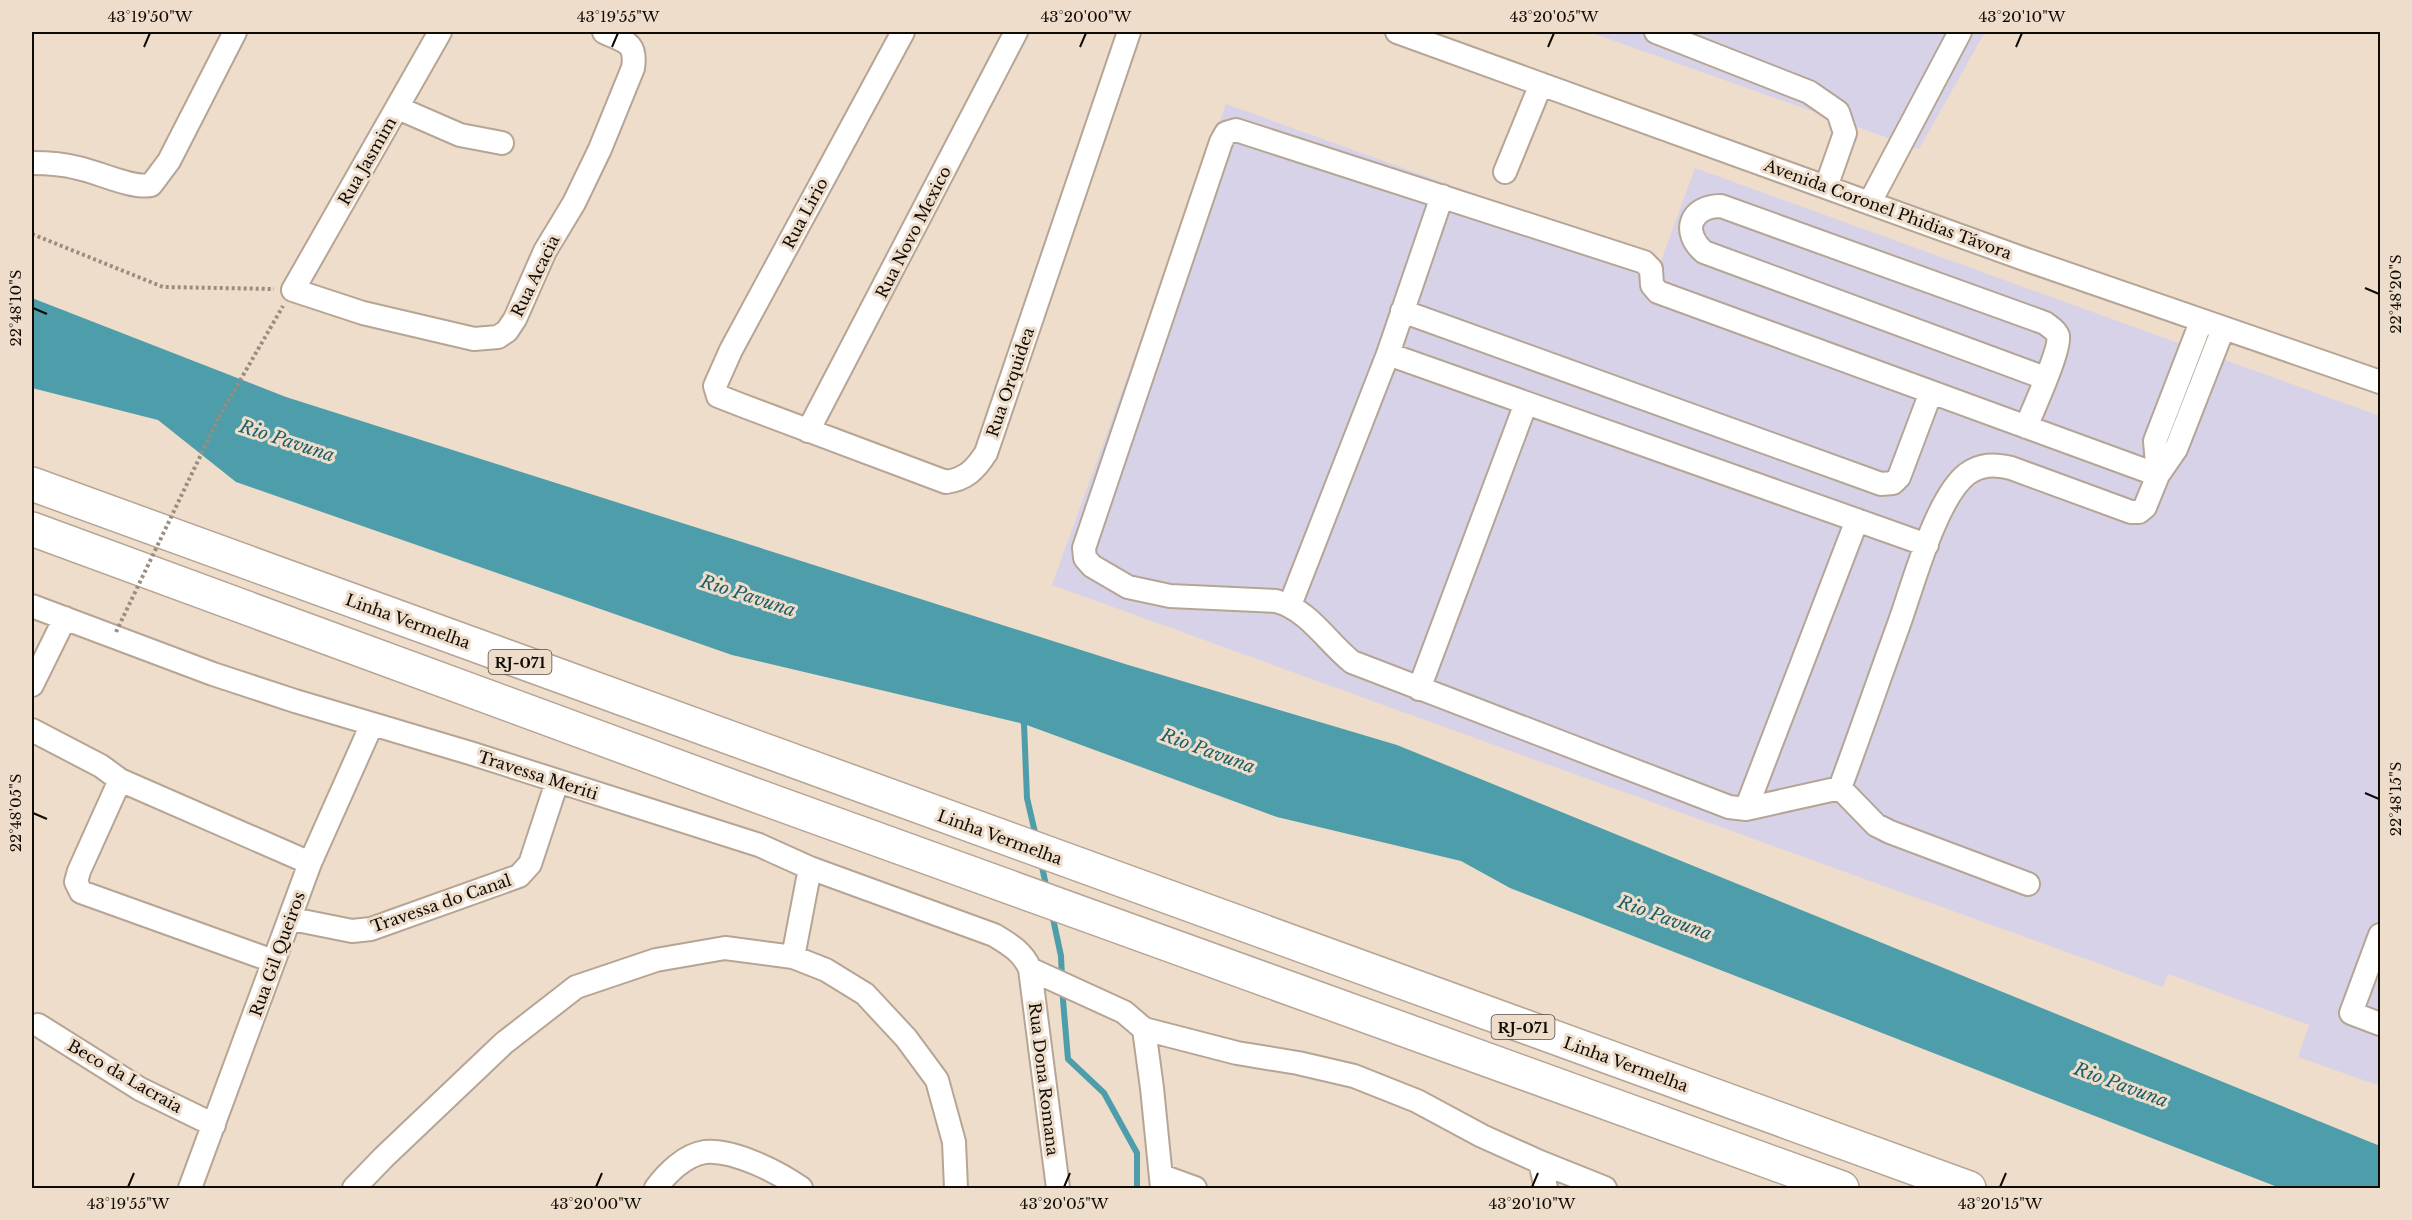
<svg xmlns="http://www.w3.org/2000/svg" width="2412" height="1220" viewBox="0 0 2412 1220" font-family="'Libre Baskerville',serif">
	<style>
		.industrial { fill: #d8d2e8 }
		.water { fill: #4d9daa }
		.lines { fill: none; stroke-linecap: round; stroke-linejoin: round }
		.stream { stroke: #4d9daa; stroke-width: 6 }
		.minor-casing { stroke: #b6a594; stroke-width: 26 }
		.highway-casing { stroke: #b6a594; stroke-width: 36 }
		.path { stroke: #9a8d7f; stroke-width: 4; stroke-dasharray: 3 3; stroke-linecap: butt }
		.minor { stroke: #fff; stroke-width: 22 }
		.highway { stroke: #fff; stroke-width: 33 }
		.path-bridge { stroke: #9a8d7f; stroke-width: 4; stroke-dasharray: 3 3; stroke-linecap: butt }
		.ticks { fill: none; stroke: #100b05; stroke-width: 2 }
		.labels { text-anchor: middle; dominant-baseline: central; stroke-width: 6; stroke-linejoin: round; paint-order: stroke }
		.shield { fill: #eeddca; stroke: #534a40; stroke-width: 1.5 }
		.shield-label { font-size: 15px; font-weight: bold; fill: #100b05 }
		.street-label { font-size: 16px; fill: #100b05; stroke: #eeddca }
		.water-label { font-size: 18px; font-style: italic; fill: #1c5f68; stroke: #eeddca }
		.neatline { fill: none; stroke: #100b05; stroke-width: 2 }
		.ticks-label { font-size: 15px; text-anchor: middle; fill: #100b05 }
	</style>
	<rect width="100%" height="100%" fill="#eeddca"/>
	<path class="industrial" d="M1589 32H1985L1919 149Z
		M1226 104 1661 261 1695 168 2380 416V1086L2298 1057 2309 1025 2168 974 2163 987 1052 585Z"/>
	<path class="water" d="M32 298 286 397 1125 664 1397 745 2380 1146V1188H2280L1510 888 1461 861 1277 817 1024 724 732 655 236 482 158 420 32 388Z"/>
	<g class="lines">
		<path class="stream" d="M1021 717 1024 724 1027 798 1036 837
			M1041 862 1047 890
			M1052 914 1061 956 1062 978
			M1062 988 1068 1059 1104 1093 1137 1153V1188"/>
		<defs>
			<path id="minor" d="M440 32 293 290 363 313 474 339 498 337 507 331 515 319 545 251 574 203 600 149 633 68C637 42 625 42 604 32
				M903 32 731 350 715 386 718 396 741 405 946 482C966 479 975 470 986 453L1129 32
				M1397 32 2027 260 2380 382
				M1656 32 1809 92 1838 112 1845 133 1826 187
				M398 108 460 135 502 143
				M32 163C47 163 63 164 78 168 98 172 132 189 151 185L169 161 235 32
				M1505 172 1541 84
				M1870 202 1960 32
				M1402 311 1881 484 1893 483 1899 477 1931 392
				M1388 354 1927 545
				M2026 427C2032 412 2061 349 2058 336 2056 330 2050 327 2045 323L1721 206C1690 206 1681 232 1704 252L2045 378
				M808 431 1016 32
				M2158 475 2155 441 2201 322
				M1290 605 1388 354 1442 196
				M32 606 213 674 295 701 470 753 759 845 810 868 994 935C1009 944 1023 952 1030 969L1058 1188
				M32 685 65 618
				M1419 689 1526 403
				M32 730 101 766 120 780 310 863
				M120 780 79 871 76 882 81 892 273 961
				M1840 788C1860 734 1879 679 1899 624 1913 585 1936 498 1967 474 1981 464 1994 464 2011 468L2131 512H2139L2145 507 2158 475 2176 449 2223 329
				M1746 809 1857 520
				M2028 884 1890 832 1876 825 1840 788 1746 809 1729 807 1352 662C1326 641 1309 610 1276 601L1170 596 1128 587 1092 566 1085 558 1084 548 1221 142 1226 133 1236 130 1644 262 1651 269 1652 285 1658 292 2158 475
				M297 920 352 931 371 929 519 876 530 864 557 782
				M2380 935 2351 1013 2380 1024
				M793 957 810 868
				M1030 969 1124 1012 1144 1029 1237 1053 1298 1063 1354 1076 1417 1101 1482 1136 1540 1162 1605 1188
				M38 1025 140 1089 214 1125
				M1144 1029 1152 1088 1162 1188
				M1540 1162 1546 1188
				M1162 1176 1195 1188
				M190 1188 310 863 372 724
				M354 1188 384 1157 504 1043 576 987 656 960 725 948 793 957 826 970 865 994 906 1038 937 1080 954 1142 956 1188
				M656 1188C667 1173 685 1155 705 1152 733 1149 778 1172 801 1188"/>
			<path id="highway" d="M32 484 1969 1188
				M32 529 752 794 1842 1188"/>
		</defs>
		<use href="#minor" class="minor-casing"/>
		<use href="#highway" class="highway-casing"/>
		<path class="path" d="M32 234 163 287 274 289
			M219 417 283 306"/>
		<use href="#minor" class="minor"/>
		<use href="#highway" class="highway"/>
		<path class="path-bridge" d="M116 632 219 417"/>
	</g>
	<path class="ticks" d="M144 47 150 33M612 47 618 33M1080 47 1086 33M1548 47 1554 33M2016 47 2022 33M2365 288 2379 294M33 308 47 314M2365 793 2379 799M33 813 47 819M128 1187 134 1173M596 1187 602 1173M1064 1187 1070 1173M1532 1187 1538 1173M2000 1187 2006 1173"/>
	<g class="labels">
		<g class="shield">
			<rect x="488.5" y="650" width="63" height="24" rx="4.5"/>
			<rect x="1491.5" y="1015" width="63" height="24" rx="4.5"/>
		</g>
		<g class="shield-label">
			<text x="520" y="662">RJ-071</text>
			<text x="1523" y="1027">RJ-071</text>
		</g>
		<g class="street-label">
			<text transform="translate(367 161) rotate(-60)">Rua Jasmim</text>
			<text transform="translate(1888 209) rotate(20)">Avenida Coronel Phidias Távora</text>
			<text transform="translate(805 213) rotate(-62)">Rua Lirio</text>
			<text transform="translate(913 232) rotate(-63)">Rua Novo Mexico</text>
			<text transform="translate(535 276) rotate(-64)">Rua Acacia</text>
			<text transform="translate(1010 382) rotate(-71)">Rua Orquidea</text>
			<text transform="translate(408 621) rotate(20)">Linha Vermelha</text>
			<text transform="translate(538 775) rotate(18)">Travessa Meriti</text>
			<text transform="translate(1000 837) rotate(20)">Linha Vermelha</text>
			<text transform="translate(441 903) rotate(-19)">Travessa do Canal</text>
			<text transform="translate(277 954) rotate(-70)">Rua Gil Queiros</text>
			<text transform="translate(1626 1064) rotate(20)">Linha Vermelha</text>
			<text transform="translate(125 1076) rotate(30)">Beco da Lacraia</text>
			<text transform="translate(1044 1079) rotate(83)">Rua Dona Romana</text>
		</g>
		<g class="water-label">
			<text transform="translate(287 441) rotate(18)">Rio Pavuna</text>
			<text transform="translate(748 596) rotate(18)">Rio Pavuna</text>
			<text transform="translate(1208 751) rotate(20)">Rio Pavuna</text>
			<text transform="translate(1665 918) rotate(20)">Rio Pavuna</text>
			<text transform="translate(2121 1085) rotate(20)">Rio Pavuna</text>
		</g>
	</g>
	<rect width="2412" height="1220" fill="none" stroke="#eeddca" stroke-width="66"/>
	<rect x="33" y="33" width="2346" height="1154" class="neatline"/>
	<g class="ticks-label">
		<text x="150" y="22">43°19'50"W</text>
		<text x="618" y="22">43°19'55"W</text>
		<text x="1086" y="22">43°20'00"W</text>
		<text x="1554" y="22">43°20'05"W</text>
		<text x="2022" y="22">43°20'10"W</text>
		<text transform="translate(2396 294) rotate(-90)" y="5">22°48'20"S</text>
		<text transform="translate(16 308) rotate(-90)" y="5">22°48'10"S</text>
		<text transform="translate(2396 799) rotate(-90)" y="5">22°48'15"S</text>
		<text transform="translate(16 813) rotate(-90)" y="5">22°48'05"S</text>
		<text x="128" y="1209">43°19'55"W</text>
		<text x="596" y="1209">43°20'00"W</text>
		<text x="1064" y="1209">43°20'05"W</text>
		<text x="1532" y="1209">43°20'10"W</text>
		<text x="2000" y="1209">43°20'15"W</text>
	</g>
</svg>
